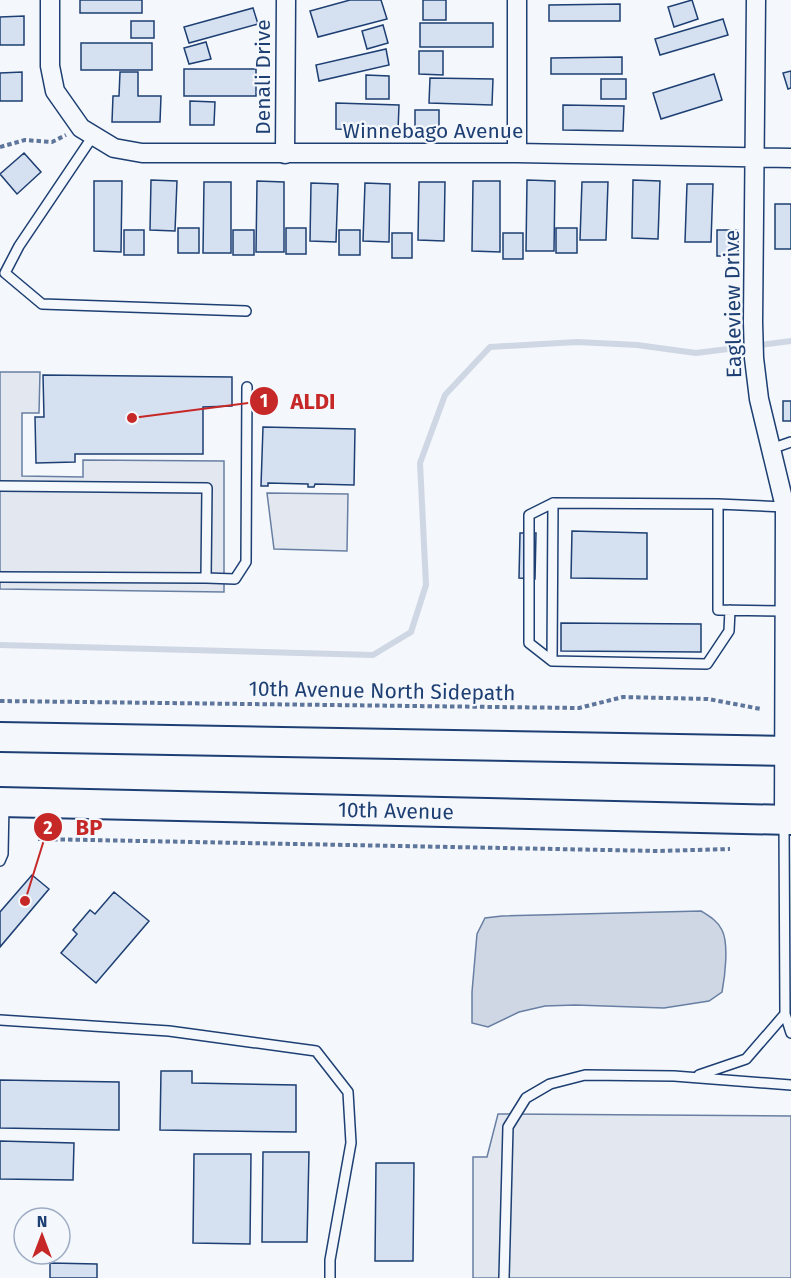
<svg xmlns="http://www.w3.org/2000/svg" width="791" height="1278" viewBox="0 0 791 1278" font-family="'Fira Sans',sans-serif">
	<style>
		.parking { fill: #e3e8f0; stroke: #687fa3; stroke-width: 1.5 }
		.water { fill: #cfd7e4; stroke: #687fa3; stroke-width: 1.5 }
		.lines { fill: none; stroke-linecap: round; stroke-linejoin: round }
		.stream { stroke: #cfd7e4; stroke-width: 6 }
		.building { fill: #d5e0f0; stroke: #1d3f73; stroke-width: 1.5 }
		.service-casing { stroke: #1d3f73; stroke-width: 12 }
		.minor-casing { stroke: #1d3f73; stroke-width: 21 }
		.primary-casing { stroke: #1d3f73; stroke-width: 32 }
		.path { stroke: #5e769c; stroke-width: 4; stroke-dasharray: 4.5 3; stroke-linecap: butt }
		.service { stroke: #f4f7fb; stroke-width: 9 }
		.minor { stroke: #f4f7fb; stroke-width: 18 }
		.primary { stroke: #f4f7fb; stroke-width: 28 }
		.labels { text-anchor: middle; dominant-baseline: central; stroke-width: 4.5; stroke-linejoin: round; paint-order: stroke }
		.street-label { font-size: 21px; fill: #1d3f73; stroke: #f4f7fb }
		.leader { fill: none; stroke: #c62828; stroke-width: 2 }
		.callout-dot { fill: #c62828; stroke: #f4f7fb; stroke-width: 2 }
		.mark-label { font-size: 18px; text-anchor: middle; font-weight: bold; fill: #fff }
		.callout-label { font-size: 22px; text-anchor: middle; font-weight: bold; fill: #c62828; stroke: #f4f7fb; stroke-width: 4.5; stroke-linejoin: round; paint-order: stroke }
	</style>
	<rect width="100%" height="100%" fill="#f4f7fb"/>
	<path class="parking" d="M0 372H40L39 413H22V476L83 477V460L224 461V592L0 589Z
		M267 493 348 494 347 551 274 549Z
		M498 1114 791 1116V1278H473V1157H487Z"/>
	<path class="water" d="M701 911C709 916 718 921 722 930 729 944 725 976 722 992L709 1001 664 1008 575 1005 545 1006 519 1012 488 1027 472 1023V992L477 934 485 918 502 916Z"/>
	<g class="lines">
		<path class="stream" d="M0 645 373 655 411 632 426 585 420 463 445 395 490 347 577 342 637 345 696 353 791 341"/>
	</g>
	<path class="building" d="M80 0H142V13H80Z
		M350 0H381L387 19 318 37 310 11Z
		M423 0H446V20H423Z
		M692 0 698 19 674 27 668 7Z
		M620 4V21H549V5Z
		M253 8 258 24 189 43 184 27Z
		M24 16V45H0V17Z
		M723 19 728 35 660 55 655 39Z
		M131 21H154V38H131Z
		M420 23H493V47H420Z
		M383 25 388 43 367 49 362 31Z
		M206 42 211 59 189 64 184 48Z
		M81 43H152V70H81Z
		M386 49 389 65 319 81 316 65Z
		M419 51H443V75L419 74Z
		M622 57V74H551V58Z
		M184 69H256V96H184Z
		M791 71V88L788 89 783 73Z
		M22 72V101H0V73Z
		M120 72H138V96H161L160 122H112L113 96H119Z
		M714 74 722 100 661 119 653 93Z
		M366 75 389 76V99H366Z
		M430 78 493 79 492 105 429 103Z
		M601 79H626V99H601Z
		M190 101 215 102 214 125H190Z
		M336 103 399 105 398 131 336 129Z
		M563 105 624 106 623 131 563 130Z
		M415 110H439V134H415Z
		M24 153 41 172 17 194 0 174Z
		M151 180 177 181 175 231 150 230Z
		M527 180 555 181 554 251H526Z
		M633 180 660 181 658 239 632 238Z
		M94 181H122L121 252 94 251Z
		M257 181 284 182V252H256Z
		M473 181H500V252L472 251Z
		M204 182H231V253H203Z
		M419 182H445L444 241 418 240Z
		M582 182H608L606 240H580Z
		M311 183 338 184 336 242 310 241Z
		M365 183 390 184 389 242 363 241Z
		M687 184H713L711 242H685Z
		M775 204H791V249H775Z
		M178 228H199V253H178Z
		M286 228H306V254H286Z
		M556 228H577V253H556Z
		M124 230H144V255H124Z
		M233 230H254V255H233Z
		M339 230H360V255H339Z
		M717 230H738V256H717Z
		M392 233H412V258H392Z
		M503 233H523V259H503Z
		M43 375 232 377V406L203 407V454H75V462L36 463 35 417H44Z
		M783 401H791V421H783Z
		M263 427 355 429 354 485 315 484 314 487H308V484L268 483V486H261Z
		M572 531 647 533V579L571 578Z
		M520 533H536L535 579 519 578Z
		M561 623 701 624V652L561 651Z
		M32 875 49 889 0 947V912Z
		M114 892 149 921 96 983 61 953 77 934 73 930 90 910 95 914Z
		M161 1071H192V1083L296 1085V1132L160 1130Z
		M0 1080 119 1082V1130L0 1128Z
		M0 1141 74 1143 73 1180 0 1179Z
		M263 1152H309L307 1242H262Z
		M194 1154H251L250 1244 193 1243Z
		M376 1163H414L413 1261H375Z
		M50 1263 97 1264V1278H50Z"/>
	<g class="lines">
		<defs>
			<path id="service" d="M93 136 19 246 5 273 42 304 246 311
				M771 449 791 442
				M0 486 207 488 206 578 0 577
				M718 504 553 503 552 661 707 664 729 631 730 610
				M785 507 718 504V610L786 611
				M206 578 235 579 246 562 247 387
				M552 661 529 643V515L553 503
				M784 823 785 1014 791 1033
				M0 861 3 854 4 804
				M0 1020 169 1031 316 1051 348 1092 351 1143 330 1260V1278
				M699 1075 746 1059 785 1014
				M504 1278 508 1127 526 1098 550 1084 585 1075 674 1076 791 1085"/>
			<path id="minor" d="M50 0V66L55 91 81 128 114 148 142 153H517L791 158
				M756 0 753 322 754 358 759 399 785 507 784 820
				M517 153V0
				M285 154 286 0"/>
			<g id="primary">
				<path d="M0 737 791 751"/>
				<path id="s1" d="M0 802 791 820"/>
			</g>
		</defs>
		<use href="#service" class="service-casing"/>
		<use href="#minor" class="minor-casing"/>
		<use href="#primary" class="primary-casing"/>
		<path class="path" d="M0 147 25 140 52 142 66 135
			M0 701 579 708 623 697 708 699 761 709
			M38 839 658 851 730 849"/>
		<use href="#service" class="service"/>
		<use href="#minor" class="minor"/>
		<use href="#primary" class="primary"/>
	</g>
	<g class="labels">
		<g class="street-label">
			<text transform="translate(263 77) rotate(-90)">Denali Drive</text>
			<text x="433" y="131">Winnebago Avenue</text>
			<text transform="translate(733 304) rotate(-91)">Eagleview Drive</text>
			<text transform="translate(382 691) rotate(1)">10th Avenue North Sidepath</text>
			<text stroke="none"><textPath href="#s1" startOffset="396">10th Avenue</textPath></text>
		</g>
	</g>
	<path class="leader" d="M132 418L264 401M25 901L48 827"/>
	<g class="callout-dot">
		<circle cx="132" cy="418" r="6"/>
		<circle cx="25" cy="901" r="6"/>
		<circle cx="264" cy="401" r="15"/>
		<circle cx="48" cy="827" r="15"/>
	</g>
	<g class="mark-label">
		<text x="264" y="407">1</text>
		<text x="48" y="834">2</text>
	</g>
	<g class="callout-label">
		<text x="313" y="409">ALDI</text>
		<text x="89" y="835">BP</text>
	</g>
	<g transform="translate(42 1236)"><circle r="28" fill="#f4f7fb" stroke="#9eadc5" stroke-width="1.5"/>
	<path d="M0-4.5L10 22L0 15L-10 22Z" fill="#c62828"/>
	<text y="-9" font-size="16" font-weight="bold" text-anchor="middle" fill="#1d3f73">N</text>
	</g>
</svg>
